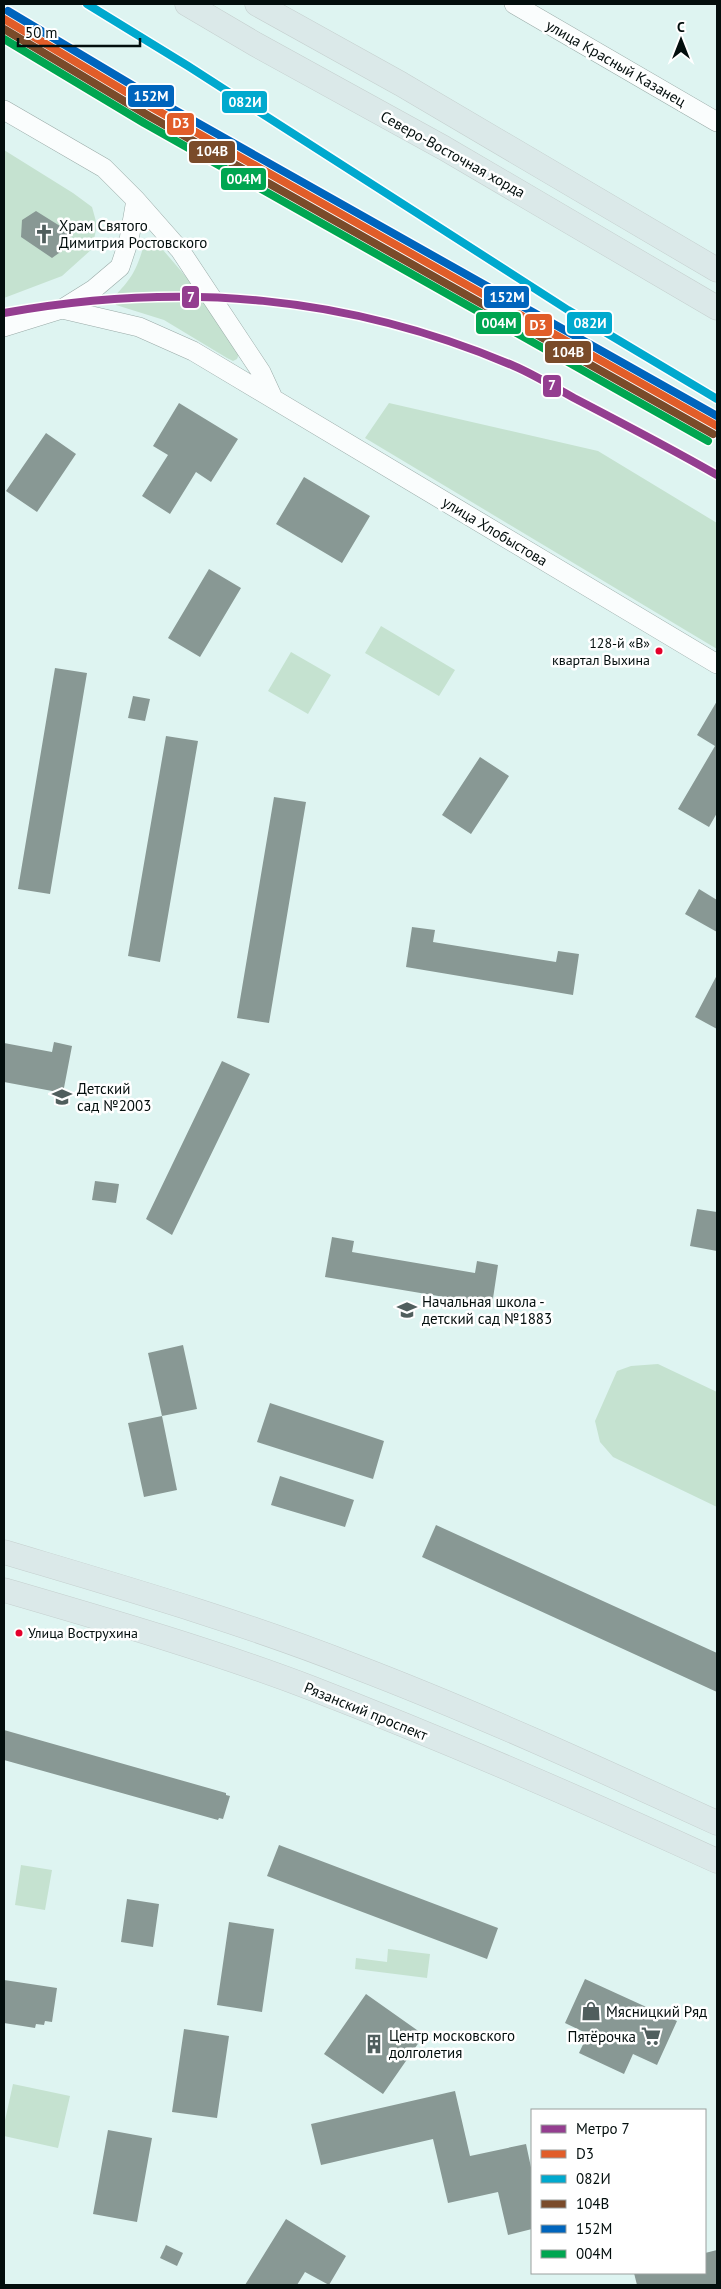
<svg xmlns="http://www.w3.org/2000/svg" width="721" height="2289" viewBox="0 0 721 2289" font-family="'PT Sans',sans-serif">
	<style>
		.green { fill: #c5e2d0 }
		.building { fill: #889894 }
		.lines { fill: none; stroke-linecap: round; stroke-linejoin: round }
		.minor-casing { stroke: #99aaa7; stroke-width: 20 }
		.major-casing { stroke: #c5d0cf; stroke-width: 25 }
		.minor { stroke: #fafdfd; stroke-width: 19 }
		.major { stroke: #dbe9e9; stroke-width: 24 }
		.rail-1-casing { stroke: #fff; stroke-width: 11 }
		.rail-2-casing { stroke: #fff; stroke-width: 11 }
		.rail-3-casing { stroke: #fff; stroke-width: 11 }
		.rail-4-casing { stroke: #fff; stroke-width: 11 }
		.rail-5-casing { stroke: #fff; stroke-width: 11 }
		.rail-1 { stroke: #e15d29; stroke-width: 8 }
		.rail-2 { stroke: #00a9ce; stroke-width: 8 }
		.rail-3 { stroke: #7a4b2a; stroke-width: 8 }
		.rail-4 { stroke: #0065bd; stroke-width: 8 }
		.rail-5 { stroke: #00a651; stroke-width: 8 }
		.metro-1-casing { stroke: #fff; stroke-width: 11 }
		.metro-1 { stroke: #943e90; stroke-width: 8 }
		.bus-dot { fill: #e4002b; stroke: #fff; stroke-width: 2 }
		.labels { text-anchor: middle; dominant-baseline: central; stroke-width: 5; stroke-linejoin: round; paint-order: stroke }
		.bus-label { font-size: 14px; fill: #030e0d; stroke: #fff; text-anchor: end }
		.street-label { font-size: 15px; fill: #030e0d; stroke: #fff }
		.poi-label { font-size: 15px; fill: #030e0d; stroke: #fff; text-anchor: start }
		.line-badge { stroke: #fff; stroke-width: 2 }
		.badge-label { font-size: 14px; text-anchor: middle; font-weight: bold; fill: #fff }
	</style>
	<rect width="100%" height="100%" fill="#def4f1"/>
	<path class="green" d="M4 150 73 193 92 207 97 225 92 249 62 276 4 298Z
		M150 241 157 243 194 286 239 354 237 359 233 361 227 358 164 320 116 305 114 298C118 291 123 288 127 282 136 271 140 258 144 245Z
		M389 403 598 451 717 523V649L365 438Z
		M381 626 455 670 439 696 365 653Z
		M291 652 331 675 308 714 268 691Z
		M658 1364 717 1392V1507L613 1457 600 1442 595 1421 617 1371 631 1366Z
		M21 1865 52 1870 45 1910 15 1905Z
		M388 1949 430 1954 427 1978 355 1969 356 1958 387 1962Z
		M13 2084 70 2096 58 2148 4 2136V2125Z"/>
	<path class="building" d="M36 211 68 231 66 248 52 258 21 237 22 220Z
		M179 403 238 439 211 482 196 472 170 514 142 496 168 455 153 446Z
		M46 433 76 454 37 512 6 491Z
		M304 477 370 516 342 563 276 524Z
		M209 569 241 588 200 657 168 638Z
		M55 668 87 673 50 894 18 889Z
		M133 696 150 699 145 721 128 718Z
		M717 701V813L709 827 678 809 715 746 697 735Z
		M166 736 198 741 160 962 128 956Z
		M480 757 509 776 471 834 442 815Z
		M274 797 306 802 269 1023 237 1018Z
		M699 889 717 900V932L685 914Z
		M412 927 435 930 433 942 556 962 558 951 579 954 573 995 406 967Z
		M717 975V1029L695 1017Z
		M54 1042 72 1046 63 1093 4 1082V1043L52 1052Z
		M222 1061 250 1074 172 1235 146 1219Z
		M95 1181 119 1184 116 1203 92 1200Z
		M697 1209 717 1212V1251L690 1246Z
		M332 1237 354 1241 352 1252 475 1273 477 1261 498 1265 492 1305 325 1277Z
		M183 1345 197 1409 162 1416 148 1353Z
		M270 1403 384 1441 373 1479 257 1442Z
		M162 1416 177 1490 144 1497 128 1423Z
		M280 1476 354 1500 345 1527 271 1505Z
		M436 1525 717 1653V1692L422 1557Z
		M4 1730 226 1793V1795L230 1796 223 1819 219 1818 218 1820 4 1760Z
		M279 1845 498 1928 487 1959 267 1876Z
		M127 1899 159 1904 153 1947 121 1942Z
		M229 1922 274 1929 262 2012 217 2005Z
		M585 1979 677 2021 657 2065 633 2054 624 2074 579 2053 588 2034 565 2023Z
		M4 1980 57 1988 52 2022 45 2021 44 2025 36 2024 35 2028 4 2023Z
		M366 1994 424 2035 383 2094 324 2054Z
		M184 2029 229 2036 217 2118 172 2112Z
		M455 2091 470 2156 526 2144 532 2172V2229L508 2235 498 2192 448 2203 433 2139 321 2165 311 2124Z
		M108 2130 152 2138 137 2222 93 2214Z
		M286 2219 346 2256 329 2285 305 2272 297 2285H245Z
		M166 2245 183 2253 177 2266 160 2258Z
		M717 2250V2285H637L634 2273H705V2253Z"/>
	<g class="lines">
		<defs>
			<path id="minor" d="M514 4 717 122
				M4 110 104 168 136 200 180 250 261 372 273 398
				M62 309 139 327 193 351 717 664
				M4 327 62 309 94 289 120 267 129 240 136 200"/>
			<path id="major" d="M187 4 255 44 444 148 717 308
				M257 4 401 84 717 270
				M4 1552C121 1587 240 1621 354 1666 477 1713 597 1768 717 1823
				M4 1590C107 1620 211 1650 311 1688 448 1741 584 1800 717 1861"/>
		</defs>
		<use href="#minor" class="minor-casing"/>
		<use href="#major" class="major-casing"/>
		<use href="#minor" class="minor"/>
		<use href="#major" class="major"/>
		<defs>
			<path id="rail-1" d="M4 19 153 108 717 426"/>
			<path id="rail-2" d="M87 4 188 66 568 310 717 399"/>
			<path id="rail-3" d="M4 29 149 116 713 434"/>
			<path id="rail-4" d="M8 11 157 100 717 416"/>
			<path id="rail-5" d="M4 39 144 123 708 441"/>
		</defs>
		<use href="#rail-1" class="rail-1-casing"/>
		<use href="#rail-2" class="rail-2-casing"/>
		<use href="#rail-3" class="rail-3-casing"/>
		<use href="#rail-4" class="rail-4-casing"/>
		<use href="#rail-5" class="rail-5-casing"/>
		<use href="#rail-1" class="rail-1"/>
		<use href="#rail-2" class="rail-2"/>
		<use href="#rail-3" class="rail-3"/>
		<use href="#rail-4" class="rail-4"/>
		<use href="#rail-5" class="rail-5"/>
		<defs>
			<path id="metro-1" d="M4 313C181 281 348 295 514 366 535 375 554 387 574 398 622 423 670 448 717 475"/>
		</defs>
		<use href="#metro-1" class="metro-1-casing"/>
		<use href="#metro-1" class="metro-1"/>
	</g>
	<defs>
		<symbol id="church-bare" viewBox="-9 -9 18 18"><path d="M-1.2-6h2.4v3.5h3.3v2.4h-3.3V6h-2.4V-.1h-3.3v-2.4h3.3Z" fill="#505e5d" stroke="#fff" stroke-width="2.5" paint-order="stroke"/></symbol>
		<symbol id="school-bare" viewBox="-9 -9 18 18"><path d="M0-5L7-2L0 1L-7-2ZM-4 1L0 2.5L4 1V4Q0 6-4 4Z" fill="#505e5d" stroke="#fff" stroke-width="2.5" paint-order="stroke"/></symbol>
		<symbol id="shop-bare" viewBox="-9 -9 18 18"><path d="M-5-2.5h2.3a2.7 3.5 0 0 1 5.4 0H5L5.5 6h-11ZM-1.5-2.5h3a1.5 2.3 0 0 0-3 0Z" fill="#505e5d" stroke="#fff" stroke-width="2.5" paint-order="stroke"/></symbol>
		<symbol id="supermarket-bare" viewBox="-9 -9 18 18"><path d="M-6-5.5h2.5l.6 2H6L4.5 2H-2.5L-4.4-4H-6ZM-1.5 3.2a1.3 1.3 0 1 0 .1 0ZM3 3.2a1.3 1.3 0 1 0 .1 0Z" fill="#505e5d" stroke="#fff" stroke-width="2.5" paint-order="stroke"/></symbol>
		<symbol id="building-bare" viewBox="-9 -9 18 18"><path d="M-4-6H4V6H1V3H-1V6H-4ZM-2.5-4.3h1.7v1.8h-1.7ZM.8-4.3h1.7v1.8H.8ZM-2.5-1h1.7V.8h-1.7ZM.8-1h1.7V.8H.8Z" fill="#505e5d" stroke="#fff" stroke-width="2.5" paint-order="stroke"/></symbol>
	</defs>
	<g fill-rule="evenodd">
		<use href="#church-bare" x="30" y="220" width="28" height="28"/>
		<use href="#school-bare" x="48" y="1083" width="28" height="28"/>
		<use href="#school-bare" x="393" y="1296" width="28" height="28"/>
		<use href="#shop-bare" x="577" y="1997" width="28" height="28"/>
		<use href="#supermarket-bare" x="637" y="2022" width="28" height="28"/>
		<use href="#building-bare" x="360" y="2030" width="28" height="28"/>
	</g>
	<g class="bus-dot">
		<circle cx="659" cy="651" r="4.5"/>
		<circle cx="19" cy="1633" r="4.5"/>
	</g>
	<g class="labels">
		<g class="bus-label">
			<text x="650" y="643">128-й «В»<tspan x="650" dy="17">квартал Выхина</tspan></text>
			<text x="28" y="1633" text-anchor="start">Улица Вострухина</text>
		</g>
		<g class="street-label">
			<text transform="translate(616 63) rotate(30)">улица Красный Казанец</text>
			<text transform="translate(453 154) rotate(29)">Северо-Восточная хорда</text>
			<text transform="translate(495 531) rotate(31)">улица Хлобыстова</text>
			<text transform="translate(366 1711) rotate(22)">Рязанский проспект</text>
		</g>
		<g class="poi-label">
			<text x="59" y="225">Храм Святого<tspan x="59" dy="17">Димитрия Ростовского</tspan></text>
			<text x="77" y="1088">Детский<tspan x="77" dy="17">сад №2003</tspan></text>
			<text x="422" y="1301">Начальная школа -<tspan x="422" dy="17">детский сад №1883</tspan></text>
			<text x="606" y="2011">Мясницкий Ряд</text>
			<text x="389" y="2035">Центр московского<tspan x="389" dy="17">долголетия</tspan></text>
			<text x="636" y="2036" text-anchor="end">Пятёрочка</text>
		</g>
	</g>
	<g class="line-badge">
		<rect x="127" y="84" width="48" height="24" rx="5" fill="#0065bd"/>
		<rect x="221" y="90" width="47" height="24" rx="5" fill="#00a9ce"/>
		<rect x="166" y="112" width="29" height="24" rx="5" fill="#e15d29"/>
		<rect x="188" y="140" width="48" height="24" rx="5" fill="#7a4b2a"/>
		<rect x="220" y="167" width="47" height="24" rx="5" fill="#00a651"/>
		<rect x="181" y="285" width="19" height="24" rx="5" fill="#943e90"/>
		<rect x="483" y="285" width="47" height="24" rx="5" fill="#0065bd"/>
		<rect x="566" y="311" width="47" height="24" rx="5" fill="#00a9ce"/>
		<rect x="475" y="311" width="47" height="24" rx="5" fill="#00a651"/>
		<rect x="524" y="313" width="29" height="24" rx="5" fill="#e15d29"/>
		<rect x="544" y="340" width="48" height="24" rx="5" fill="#7a4b2a"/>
		<rect x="542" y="374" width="20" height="24" rx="5" fill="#943e90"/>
	</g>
	<g class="badge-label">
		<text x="151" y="101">152М</text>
		<text x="245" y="107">082И</text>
		<text x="181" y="128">D3</text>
		<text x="212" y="156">104В</text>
		<text x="244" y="184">004М</text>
		<text x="191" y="302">7</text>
		<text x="507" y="302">152М</text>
		<text x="590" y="328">082И</text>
		<text x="499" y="328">004М</text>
		<text x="538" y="330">D3</text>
		<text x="568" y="357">104В</text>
		<text x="552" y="390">7</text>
	</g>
	<rect width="721" height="2289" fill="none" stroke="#030e0d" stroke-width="10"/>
	<rect x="531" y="2109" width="175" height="165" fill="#ffffff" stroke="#9a9f9e"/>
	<rect x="541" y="2125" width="25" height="8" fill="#943e90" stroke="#9a9f9e"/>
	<text x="576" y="2134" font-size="15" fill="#030e0d">Метро 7</text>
	<rect x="541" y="2150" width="25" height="8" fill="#e15d29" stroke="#9a9f9e"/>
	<text x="576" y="2159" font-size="15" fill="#030e0d">D3</text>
	<rect x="541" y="2175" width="25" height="8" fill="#00a9ce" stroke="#9a9f9e"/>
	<text x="576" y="2184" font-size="15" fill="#030e0d">082И</text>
	<rect x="541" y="2200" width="25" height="8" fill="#7a4b2a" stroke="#9a9f9e"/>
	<text x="576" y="2209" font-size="15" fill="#030e0d">104В</text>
	<rect x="541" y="2225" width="25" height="8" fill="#0065bd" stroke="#9a9f9e"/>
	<text x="576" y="2234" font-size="15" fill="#030e0d">152М</text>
	<rect x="541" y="2250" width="25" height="8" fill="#00a651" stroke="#9a9f9e"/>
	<text x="576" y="2259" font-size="15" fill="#030e0d">004М</text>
	<g transform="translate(681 40)" stroke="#ffffff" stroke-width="4" paint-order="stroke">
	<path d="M0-4L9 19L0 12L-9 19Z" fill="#030e0d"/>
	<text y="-8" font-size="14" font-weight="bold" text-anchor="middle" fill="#030e0d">С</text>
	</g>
	<path d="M18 38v8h122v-8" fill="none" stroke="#030e0d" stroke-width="2.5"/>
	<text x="25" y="38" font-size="15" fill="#030e0d" stroke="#ffffff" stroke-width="4" paint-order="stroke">50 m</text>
</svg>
